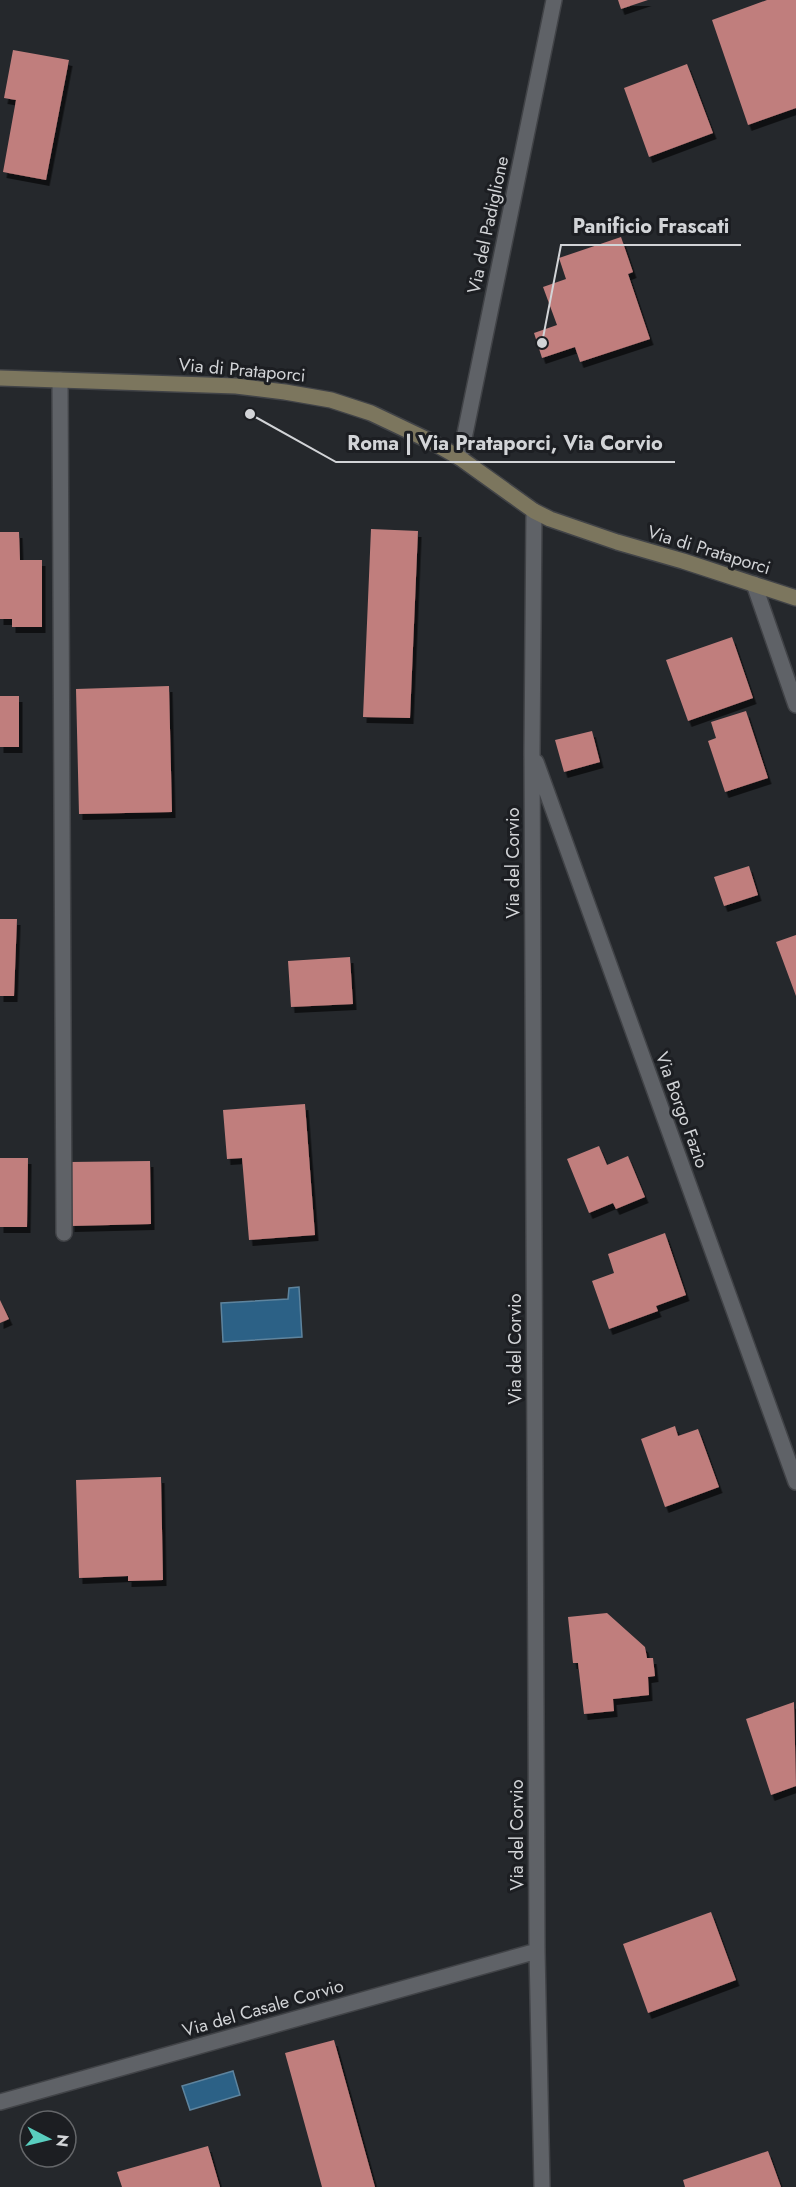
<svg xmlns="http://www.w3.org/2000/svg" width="796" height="2187" viewBox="0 0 796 2187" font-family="Jost,sans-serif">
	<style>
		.water { fill: #2c6186; stroke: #5e849e; stroke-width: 1.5 }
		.building { fill: #c07e7d; filter: url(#shadow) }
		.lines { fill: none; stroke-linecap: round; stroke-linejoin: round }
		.lane-casing { stroke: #414347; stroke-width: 18 }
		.street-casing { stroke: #414347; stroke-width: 18 }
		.secondary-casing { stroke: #414347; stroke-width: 18 }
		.lane { stroke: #5f6267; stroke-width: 15 }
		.street { stroke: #5f6267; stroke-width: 15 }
		.secondary { stroke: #7c765e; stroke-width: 15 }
		.labels { text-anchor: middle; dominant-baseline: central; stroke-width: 6; stroke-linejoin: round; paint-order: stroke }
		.street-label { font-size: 18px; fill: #d2d4d7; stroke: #1c1e22 }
		.leader { fill: none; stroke: #d2d4d7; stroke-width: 2 }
		.callout-dot { fill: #d2d4d7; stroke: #1c1e22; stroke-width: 2 }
		.callout-label { font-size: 20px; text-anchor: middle; font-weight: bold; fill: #d2d4d7; stroke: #1c1e22; stroke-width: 6; stroke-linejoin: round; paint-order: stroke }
	</style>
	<defs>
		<filter id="shadow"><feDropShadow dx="3.5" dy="6" stdDeviation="0" flood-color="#0009"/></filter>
	</defs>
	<rect width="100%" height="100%" fill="#25282c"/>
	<path class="water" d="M299 1287 302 1337 223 1342 221 1303 288 1299 289 1288Z
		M233 2071 240 2095 190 2110 182 2086Z"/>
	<path class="building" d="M618 0H648L621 9Z
		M767 0H796V108L748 125 712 20Z
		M13 50 69 60 46 180 3 172 16 100 4 98Z
		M687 64 713 133 649 157 624 88Z
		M621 237 633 272 628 274 650 339 580 362 575 347 542 358 534 333 557 325 543 287 566 279 559 258Z
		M371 529 418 531 410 718 363 717Z
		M0 532H19L20 560H42V627H12V619H0Z
		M732 637 753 698 688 721 666 660Z
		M169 686 172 812 79 814 76 689Z
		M0 696H19V747H0Z
		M746 711 768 778 725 792 708 741 716 738 711 722Z
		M592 731 600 762 564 772 555 740Z
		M749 866 758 895 724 906 714 877Z
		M0 919H17L14 996H0Z
		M796 935V996L776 942Z
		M350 957 353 1004 291 1007 288 961Z
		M305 1104 315 1235 249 1240 242 1158 227 1159 223 1110Z
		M599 1146 607 1165 628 1156 645 1197 616 1209 613 1203 589 1213 567 1159Z
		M0 1158H28L27 1227H0Z
		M150 1161 151 1224 71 1226 70 1162Z
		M665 1233 686 1295 656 1306 658 1311 609 1329 592 1281 614 1273 608 1254Z
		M0 1300 9 1319 0 1323Z
		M675 1426 678 1436 698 1429 719 1487 665 1507 641 1439Z
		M161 1477 163 1580 128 1581V1576L79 1578 76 1480Z
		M607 1613 645 1647 647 1658H653L655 1676 648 1677 649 1695 613 1699 614 1711 584 1714 578 1663H573L568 1617Z
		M794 1702 796 1786 771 1795 746 1719Z
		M711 1912 736 1980 648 2013 623 1944Z
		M334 2040 375 2187H322L285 2053Z
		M208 2146 220 2187H122L117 2172Z
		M768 2151 781 2187H685L683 2180Z"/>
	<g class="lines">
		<defs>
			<path id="lane" d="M60 380 64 1233"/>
			<path id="street" d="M460 458 554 0
				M534 511 532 751 537 1951 542 2187
				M754 584 796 705
				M536 762 796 1482
				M0 2102 537 1951"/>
			<path id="secondary" d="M0 378 236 386 285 392 331 400 371 413 432 442 460 458 534 511 550 519 617 542 683 561 796 598"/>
		</defs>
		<use href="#lane" class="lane-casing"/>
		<use href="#street" class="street-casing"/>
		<use href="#secondary" class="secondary-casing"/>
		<use href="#lane" class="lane"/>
		<use href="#street" class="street"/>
		<use href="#secondary" class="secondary"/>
	</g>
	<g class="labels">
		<g class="street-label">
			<text transform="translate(488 225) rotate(-78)">Via del Padiglione</text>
			<text transform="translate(242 370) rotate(5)">Via di Prataporci</text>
			<text transform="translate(709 550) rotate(17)">Via di Prataporci</text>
			<text transform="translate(513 863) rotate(-90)">Via del Corvio</text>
			<text transform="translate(682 1110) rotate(70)">Via Borgo Fazio</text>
			<text transform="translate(515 1349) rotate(-90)">Via del Corvio</text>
			<text transform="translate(517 1835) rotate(-90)">Via del Corvio</text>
			<text transform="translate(263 2008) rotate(-16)">Via del Casale Corvio</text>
		</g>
	</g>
	<path class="leader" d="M542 343L561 245H741M250 414L336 462H675"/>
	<g class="callout-dot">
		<circle cx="542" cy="343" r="6"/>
		<circle cx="250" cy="414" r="6"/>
	</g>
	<g class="callout-label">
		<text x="651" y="233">Panificio Frascati</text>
		<text x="505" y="450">Roma | Via Prataporci, Via Corvio</text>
	</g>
	<g transform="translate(48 2139) rotate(97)"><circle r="28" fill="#1c1e22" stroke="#65676a" stroke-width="1.5"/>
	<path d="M0-4.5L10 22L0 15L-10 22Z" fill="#59cebf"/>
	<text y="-9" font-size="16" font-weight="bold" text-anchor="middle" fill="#d2d4d7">N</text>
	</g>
</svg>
